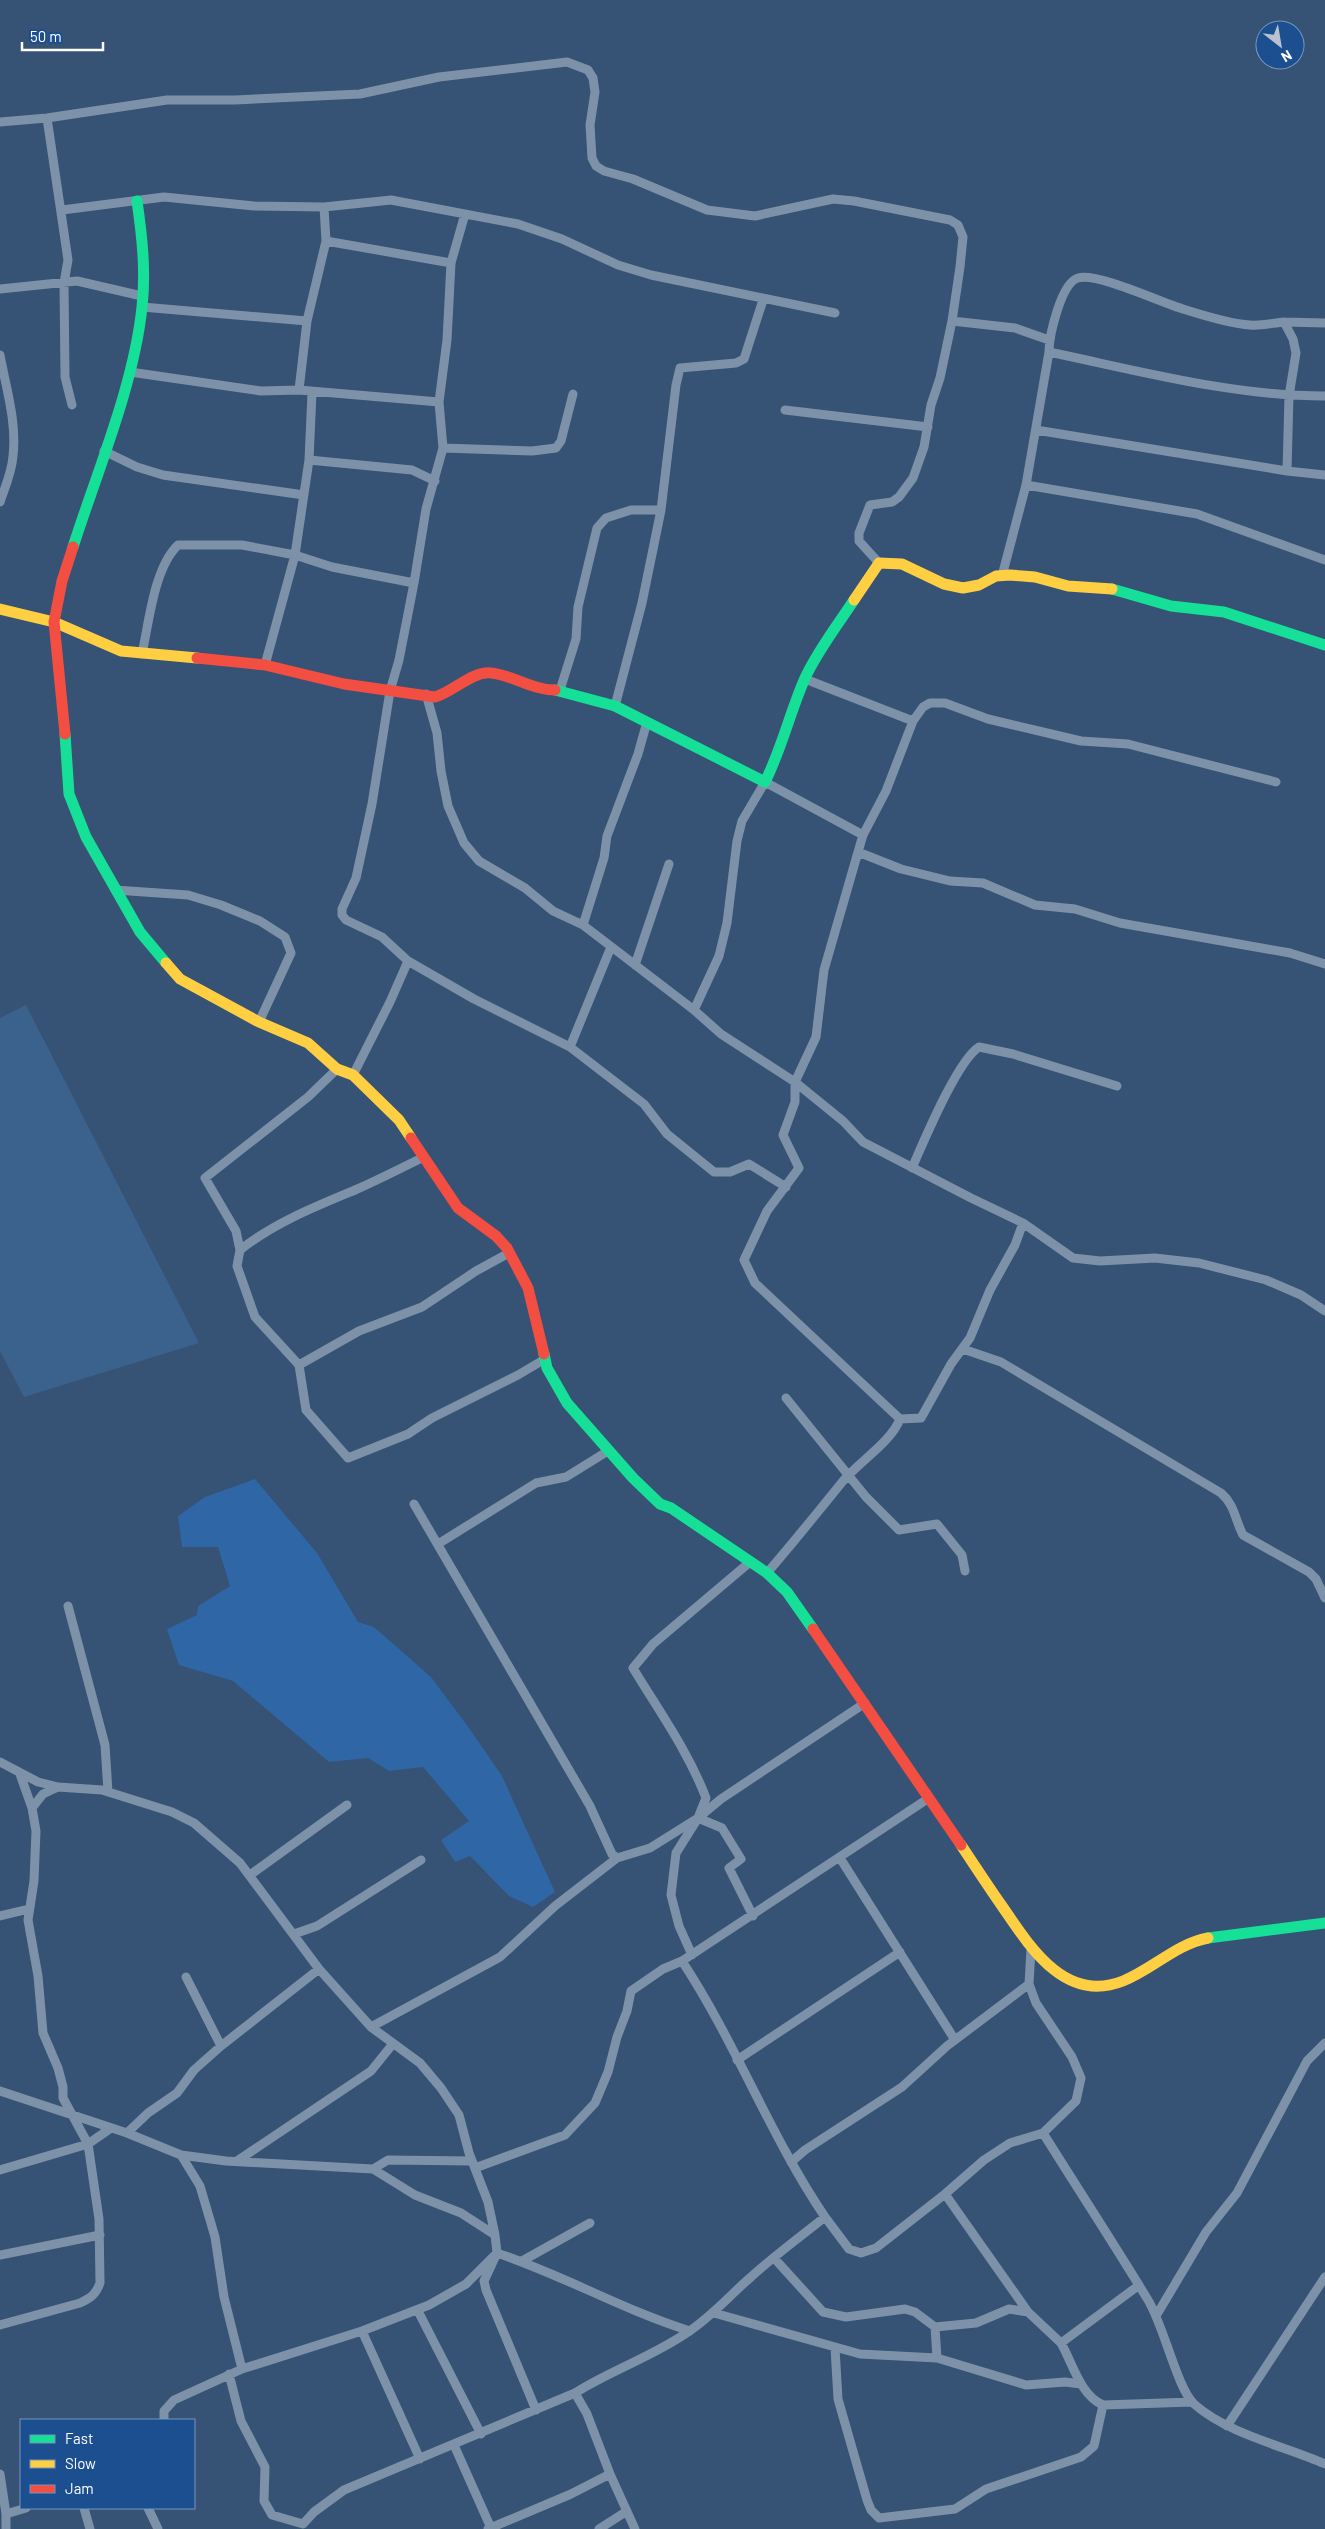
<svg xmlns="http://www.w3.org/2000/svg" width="1325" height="2529" viewBox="0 0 1325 2529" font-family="Barlow,sans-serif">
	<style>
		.green { fill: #2f66a5 }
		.water { fill: #3b618d }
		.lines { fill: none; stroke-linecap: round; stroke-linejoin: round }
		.street { stroke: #7d92a8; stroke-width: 9 }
		.fast { stroke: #16e098; stroke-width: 11 }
		.slow { stroke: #ffcf43; stroke-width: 11 }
		.jam { stroke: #f24e42; stroke-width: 11 }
	</style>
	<rect width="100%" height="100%" fill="#365274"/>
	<path class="green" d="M255 1479 317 1553 358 1622 374 1627 431 1677 469 1728 502 1776 555 1892 533 1907 509 1896 470 1856 455 1862 441 1840 469 1821 423 1767 389 1771 368 1758 329 1762 233 1681 179 1665 167 1629 197 1615 198 1606 230 1586 218 1547H182L178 1516 205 1497Z"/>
	<path class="water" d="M26 1005 199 1343 24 1397 0 1351V1018Z"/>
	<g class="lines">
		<path class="street" d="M47 118 68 260 64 283 65 377 72 405
			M0 122 47 118 167 100H235L360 94 439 77 567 62 588 70 593 78 595 92 590 125 592 158 596 166 604 171 633 179 707 210 755 216 833 199 854 201 950 220 958 225 963 237 960 267 952 321 940 378 931 405 924 447 913 478 899 497 892 502 870 505 859 533V541L879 563
			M62 210 164 197 254 206 324 207 391 200 518 224 562 239 618 265 651 275 835 313
			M465 214 451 263 447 340 439 402 443 448 426 509 414 583 399 660 390 691 372 804 356 878 342 909V915L346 920 382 937 408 961 474 999 570 1047
			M326 241 451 263
			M0 289 77 281 142 296
			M142 307 307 321
			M952 321 1015 328 1049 340
			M1284 322 1325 323
			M1049 352C1140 371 1232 396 1325 396
			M0 355C6 388 17 422 13 456 12 472 5 487 0 502
			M130 372 261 391 299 390 439 402
			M299 390 307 321 326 241 324 207
			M785 410 928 427
			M1036 430 1287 471
			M443 448 532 451 556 448 561 441 573 394
			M104 451 137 467 163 475 304 495
			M309 460 412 470 435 481
			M1026 485 1197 514 1325 560
			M1002 576 1026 485 1049 352C1049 336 1061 283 1078 278 1097 272 1162 303 1183 309 1202 315 1230 324 1250 325 1261 326 1273 323 1284 322L1293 339 1296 353 1289 396 1287 471 1325 475
			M142 654C149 622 154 568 178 545H242L295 555 332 567 414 583
			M265 665 295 555 309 460 312 393
			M805 679 913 721
			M560 690 576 639 578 607 597 528 606 518 631 510H661
			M426 694 437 733 441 771 448 806 464 843 479 861 525 888 553 911 583 925 694 1010 721 1034 795 1082 843 1121 863 1142 971 1198 1023 1223 1073 1258 1100 1261 1155 1258 1199 1263 1266 1280 1301 1295 1325 1311
			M615 706 642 603 661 510 676 385 680 368 736 363 744 359 763 300
			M863 835 886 791 913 721 923 707 930 703H945L988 719 1081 741 1128 744 1276 782
			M858 852 824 970 816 1037 795 1082V1102L783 1135 799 1168 767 1211 744 1260 755 1283 900 1419
			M115 890 188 895 221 905 260 921 285 937 291 953 259 1022
			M583 925 604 858 607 836 638 754 647 722
			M611 947 570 1047 644 1104 667 1134 714 1172H730L749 1164 786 1187
			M635 965 669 864
			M694 1010 719 956 727 923 737 841 742 821 765 782 863 835 858 852 901 869 950 881 983 883 1035 905 1075 909 1120 923 1290 953 1325 964
			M353 1075 390 1002 408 961
			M424 1157C401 1168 378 1180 355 1190 314 1207 274 1223 240 1250L237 1266 255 1317 299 1365 306 1410 348 1458 408 1434 432 1418 518 1375 545 1359
			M912 1168C924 1141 957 1061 979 1047L1013 1054 1117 1086
			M240 1250 236 1231 205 1178 308 1097 337 1069
			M963 1349 1001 1362 1221 1493C1235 1505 1235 1520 1243 1535L1309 1572 1316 1579 1325 1598
			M299 1365 359 1331 422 1307 476 1271 509 1253
			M786 1398 866 1497 899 1530 937 1524 962 1555 965 1571
			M414 1504 590 1806 612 1854 617 1858
			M438 1544 536 1483 566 1477 608 1451
			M750 1562 653 1644 633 1668C659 1711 688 1751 706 1798L698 1818 721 1799 865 1703
			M767 1573C793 1543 818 1512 843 1481 860 1461 891 1442 900 1419L921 1418 951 1364 970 1338 990 1290 1015 1245 1023 1223
			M68 1606 105 1745 108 1792
			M0 1762 38 1782 58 1787 102 1790 172 1812 194 1823 240 1863 319 1969 371 2027 420 2063 441 2088 459 2115 469 2153 488 2202 495 2235 497 2253 484 2281 486 2290 536 2410
			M32 1808 43 1794 58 1787
			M698 1818 722 1828 741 1859 729 1868 753 1916
			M840 1858 955 2040
			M250 1875 347 1805
			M0 1916 29 1909
			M294 1934 317 1926 421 1860
			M186 1977 221 2046
			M371 2027 500 1957 555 1906 617 1858 650 1848 698 1818 676 1853 671 1895 679 1926 692 1955
			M737 2060 900 1952
			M0 2091 127 2133 181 2155 226 2161 373 2169 415 2195 461 2213 495 2235
			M127 2133 148 2113 177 2093 194 2070 221 2046 319 1969
			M1043 2133C1078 2189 1114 2244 1148 2300 1164 2326 1177 2388 1194 2404 1228 2434 1284 2446 1325 2464
			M181 2155 200 2186 215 2237 224 2297 242 2369
			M237 2161 371 2071 392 2045
			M791 2162 805 2150 902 2087 947 2046 1029 1984
			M475 2168 565 2135 595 2103 608 2072 617 2037 627 2011 631 1991 663 1969 682 1961
			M373 2169 388 2160 472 2161
			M0 2170 88 2144 111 2128
			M945 2194 1028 2312 1061 2343 1138 2286
			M825 2217C770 2136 736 2043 682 1961L929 1798
			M0 2255 100 2235
			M774 2258 823 2312 846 2317 905 2309 915 2312 935 2327 976 2323 1009 2309 1028 2312
			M522 2261 590 2223
			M418 2311 481 2434
			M714 2313 860 2354 937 2358 1026 2385 1065 2382 1081 2384
			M1156 2316 1206 2232 1237 2193 1307 2061 1325 2043
			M0 2325 80 2303C91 2298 96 2294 100 2283L99 2219 88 2144 63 2098V2087L58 2068 43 2033 38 1976 28 1920 34 1881 36 1831 32 1808 20 1774
			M935 2327 937 2358
			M362 2331 420 2459
			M1061 2343C1073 2364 1080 2395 1103 2405L1192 2402
			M835 2348 838 2399 867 2500 871 2510 879 2518 955 2509 986 2489 1081 2457 1094 2446 1103 2405
			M229 2374 241 2421 265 2467 264 2501 272 2515 303 2524 314 2512 344 2490 575 2393C611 2370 652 2357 688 2332 712 2316 729 2296 751 2277 774 2256 800 2237 825 2217L849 2249 861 2253 876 2248 945 2194 984 2160 1010 2143 1043 2133 1076 2101 1081 2078 1072 2057 1036 2003 1029 1984 1031 1949
			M164 2420V2411L174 2400 242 2369 362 2331 429 2305 466 2284 497 2253C563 2275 623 2310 690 2331
			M1227 2426 1325 2277
			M454 2445 491 2528
			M0 2474 6 2514
			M610 2474 635 2529
			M84 2508 90 2529
			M148 2508 158 2529
			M6 2529V2514L26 2508
			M488 2529 571 2494 610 2474 587 2414 575 2393
			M599 2529 627 2511"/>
		<path class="fast" d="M73 547C97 472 134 385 142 307 146 271 142 236 137 201
			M1112 589 1171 606 1224 612 1325 645
			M555 690 615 706 765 782C782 748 790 712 805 678 818 650 837 626 854 600
			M65 734 69 794 86 837 140 932 166 963
			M544 1354 547 1368 567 1403 633 1478 660 1504 671 1508 767 1573 787 1592 813 1629
			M1208 1938 1325 1923"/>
		<path class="slow" d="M854 600 879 563 902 564 944 584 963 588 979 585 996 576 1010 575 1035 577 1068 586 1112 589
			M0 609 54 622 121 651 197 658
			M166 963 180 979 259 1022 308 1043 337 1069 353 1075 399 1120 411 1138
			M961 1845C975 1866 988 1886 1002 1906 1030 1947 1065 2004 1123 1981 1153 1969 1176 1944 1208 1938"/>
		<path class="jam" d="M197 658 265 665 344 684 435 697C453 692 472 671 491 673 513 675 532 690 555 690
			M65 734 54 622 62 581 73 547
			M411 1138 458 1208 496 1236 507 1248 528 1288 544 1354
			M813 1629 961 1845"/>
	</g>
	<rect x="20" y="2419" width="175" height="90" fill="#1b4f8f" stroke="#7695bc"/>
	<rect x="30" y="2435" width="25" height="8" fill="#16e098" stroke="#7695bc"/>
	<text x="65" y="2444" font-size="15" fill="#ffffff">Fast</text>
	<rect x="30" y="2460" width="25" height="8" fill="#ffcf43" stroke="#7695bc"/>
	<text x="65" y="2469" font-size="15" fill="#ffffff">Slow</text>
	<rect x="30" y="2485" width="25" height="8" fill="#f24e42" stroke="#7695bc"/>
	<text x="65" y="2494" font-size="15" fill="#ffffff">Jam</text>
	<g transform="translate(1280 45) rotate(149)"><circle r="24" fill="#1b4f8f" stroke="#7695bc"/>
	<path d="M0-4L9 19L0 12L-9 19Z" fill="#b9c2ce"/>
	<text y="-8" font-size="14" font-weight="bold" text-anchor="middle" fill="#ffffff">N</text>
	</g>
	<path d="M22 42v8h81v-8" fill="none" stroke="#ffffff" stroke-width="2.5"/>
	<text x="30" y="42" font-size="15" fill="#ffffff" stroke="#1b4f8f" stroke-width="4" paint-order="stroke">50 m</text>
</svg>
